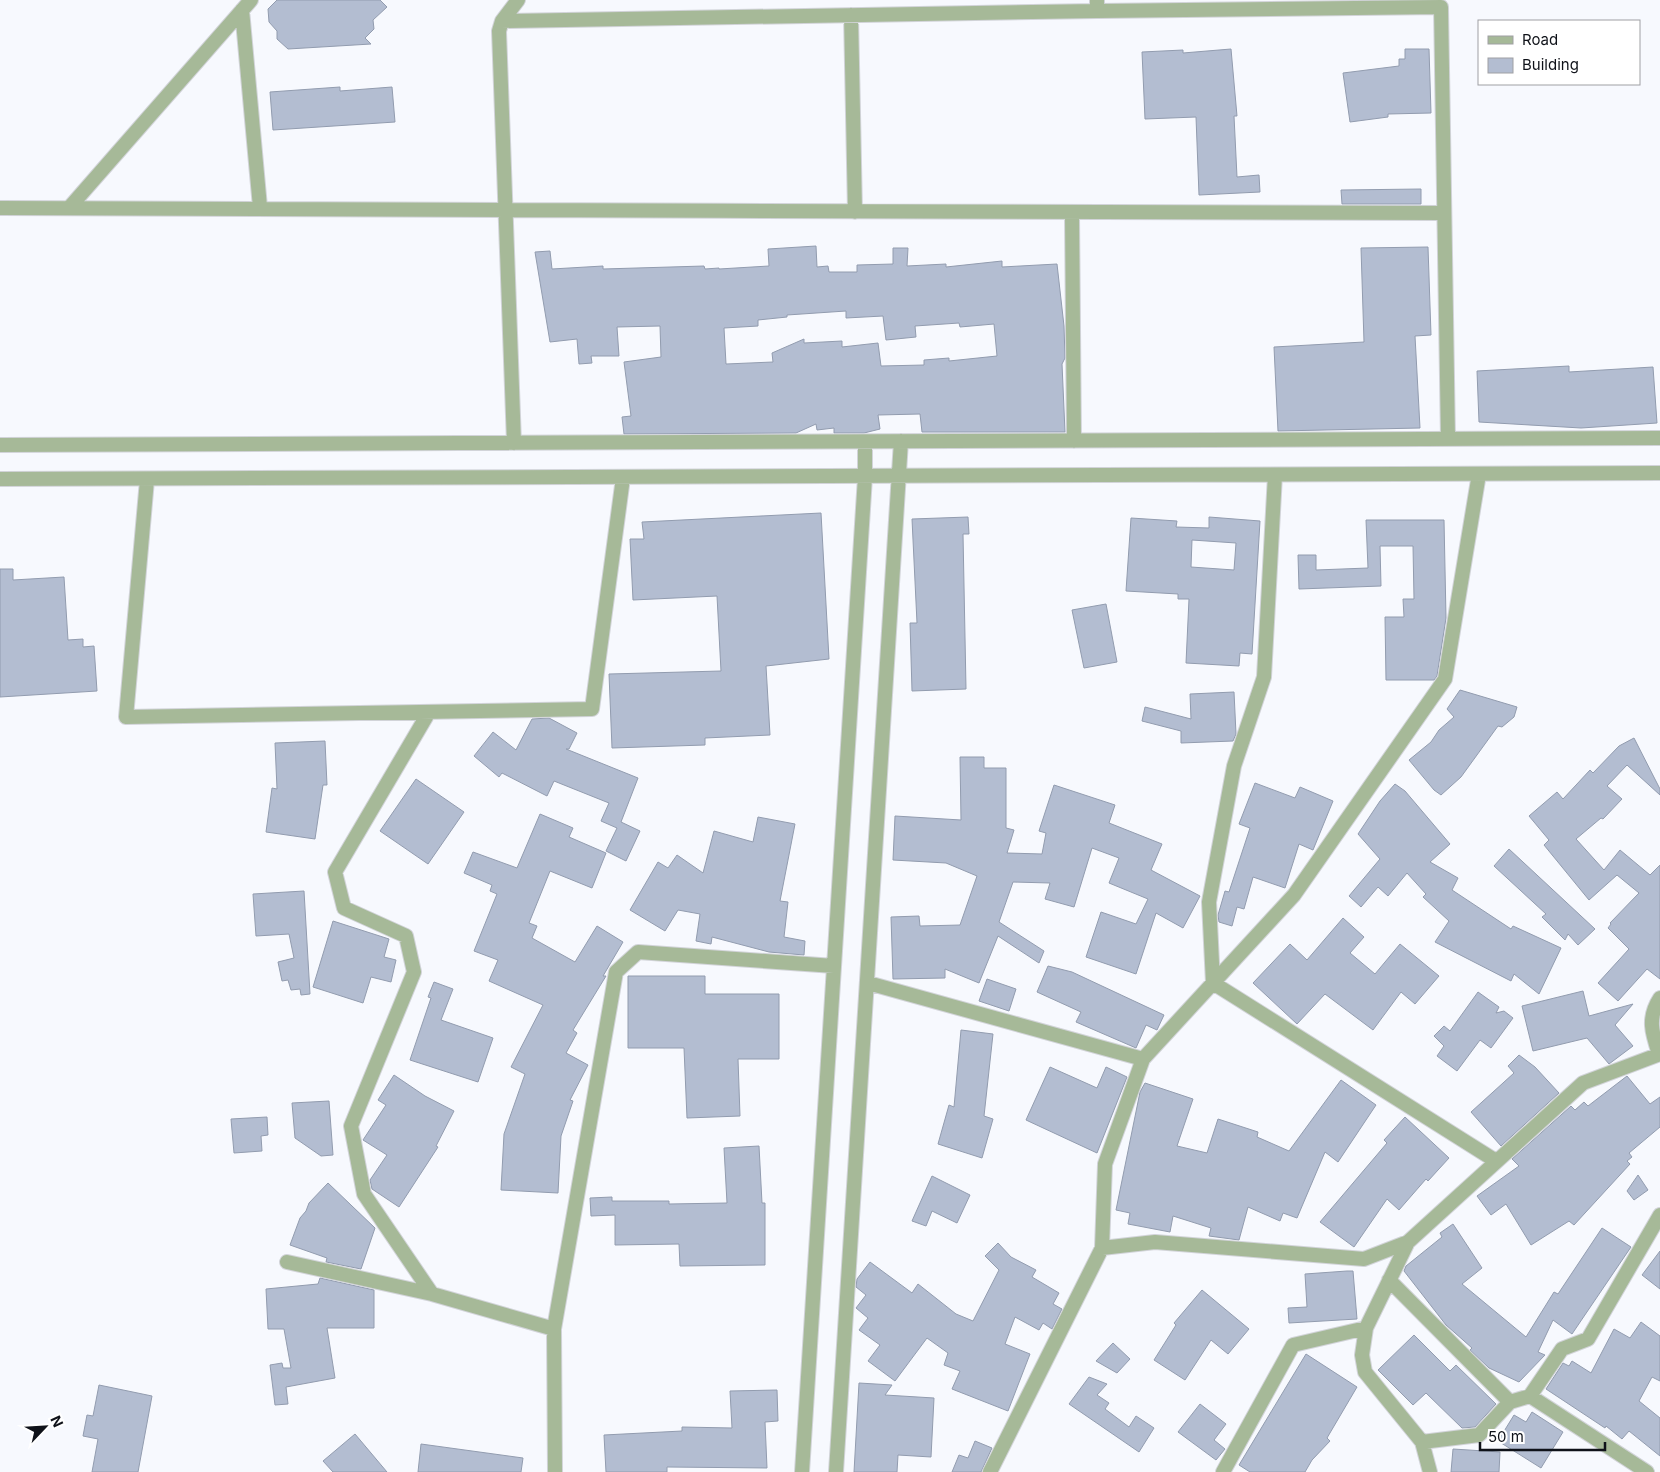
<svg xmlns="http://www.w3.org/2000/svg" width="1660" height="1472" viewBox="0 0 1660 1472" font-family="Inter,sans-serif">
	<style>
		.building { fill: #b3bdd1; stroke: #929caf; fill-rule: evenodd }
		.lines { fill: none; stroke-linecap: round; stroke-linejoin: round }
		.street-casing { stroke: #d2d4d9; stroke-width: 16 }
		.street { stroke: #a6b998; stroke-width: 14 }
	</style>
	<rect width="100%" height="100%" fill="#f7f9fe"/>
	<path class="building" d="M277 0H380L387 7 373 20 374 29 365 38 371 44 288 49 277 39V31L269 22 268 9Z
		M1231 49 1237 116H1234L1237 177 1259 175 1260 192 1199 195 1196 117 1145 119 1142 52 1183 50V53Z
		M1405 49H1429L1431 113 1388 114V117L1350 122 1343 73 1399 66V59H1405Z
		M340 87V91L392 87 395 122 273 130 270 92Z
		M1421 189V204H1342L1341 190Z
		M816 246 817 267 828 266 829 272H857V265L893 264V248H908L907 266 946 264V267L1002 261V267L1057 264 1064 326 1065 358 1062 364 1065 432H922L920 414 878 415 880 429 864 433H834V428L817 430 816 424 796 433 624 434 622 417 631 416 624 362 661 357 660 326 617 327 619 356H591L592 363 579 364 577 339 550 342 535 252 550 251 552 269 603 266V269L704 266 705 269 719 268V269L769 266 768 249ZM846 311V318L883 316 886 340 916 337 915 326 959 323 960 327 994 324 997 356 949 361V358L924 360V365L881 366 878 343 842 347V341L804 343V339L772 353 773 362 726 364 724 328 758 326V320L787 317V315Z
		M1428 247 1431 335 1415 336 1420 428 1278 431 1274 347 1364 342 1361 248Z
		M1569 366V372L1653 367 1657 423 1581 428 1479 422 1477 371Z
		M821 513 829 659 766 666 770 735 705 738V745L612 748 609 674 721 671 717 596 633 600 630 539H644L642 522Z
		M968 517 969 534H963L966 689 912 691 910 623H917L912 519Z
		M1209 517 1260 521 1252 654 1240 653 1239 666 1186 663 1189 599H1178V594L1126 591 1131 518 1177 521 1176 527 1209 528ZM1192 540 1236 543 1234 570 1191 567Z
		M1366 520H1444L1446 618 1437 676 1434 680H1386L1385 617H1404L1403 599H1414L1413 546H1380L1381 586 1299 589 1298 555H1316V570L1368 568Z
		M0 569H13V580L64 577 68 640 83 639V647L94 646 97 691 0 697Z
		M1106 604 1117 662 1084 668 1072 610Z
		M1460 690 1517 707 1514 717 1502 727 1498 726 1461 777 1441 795 1434 790 1409 760 1431 742 1439 730 1454 717 1447 709Z
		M1234 692 1236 734 1233 741 1181 743V731L1142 721 1145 707 1191 719 1190 694Z
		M549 718 577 733 569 749H566L638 778 621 822 640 831 626 861 606 851 617 828 601 821 609 803 554 781 547 796 502 773 499 777 474 756 493 732 516 750 532 719Z
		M1634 738 1660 789V795L1627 765 1607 786 1622 799 1603 819 1601 818 1576 839 1604 870 1620 850 1650 875 1660 865V979L1647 969 1618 1001 1598 983 1629 949 1608 928 1611 924 1610 923 1639 893 1617 875 1589 900 1544 845 1549 840 1529 816 1557 792 1563 799 1590 770 1593 773 1619 746Z
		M325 741 327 785H323L315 839 266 832 272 788 277 789 275 743Z
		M960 757H984V768H1006V828L1014 830 1007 853 1042 854 1046 833 1039 831 1054 785 1115 805 1109 823 1162 844 1151 870 1200 896 1183 928 1156 913 1136 974 1086 957 1101 912 1136 924 1148 899 1109 883 1119 858 1092 848 1074 907 1045 899 1050 883 1013 882 999 922 1044 951 1039 963 998 936 979 983 945 969V978L893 979 891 917 919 916 920 926 960 925 977 876 946 863 893 860 895 816 961 820Z
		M416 779 464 812 428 864 380 831Z
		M1255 783 1295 798 1300 787 1333 801 1313 850 1299 844 1285 888 1253 877 1244 909 1237 907 1232 926 1219 922 1218 915 1225 891 1229 892 1250 828 1239 824Z
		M1395 784 1405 791 1450 844 1430 862 1458 878 1452 890 1511 929 1513 926 1561 948 1539 994 1514 974 1511 981 1435 942 1449 921 1423 897 1426 894 1407 873 1388 896 1378 887 1361 907 1349 896 1380 859 1358 834 1380 801Z
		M540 814 573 828 569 837 606 853 592 888 550 871 529 923 537 926 532 938 575 962 597 926 623 942 603 976H606L573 1030 577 1033 566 1053 588 1065 570 1100 573 1101 561 1136 558 1193 501 1190 504 1134 525 1074 511 1067 543 1005 489 981 498 960 474 951 497 894 490 891 492 885 464 873 473 852 517 868Z
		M758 817 795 824 780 901 788 902 784 937 805 941 804 955 769 952 712 937 711 944 696 941 700 914 678 910 665 931 630 910 658 862 668 868 677 855 703 873 714 831 753 842Z
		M1509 849 1595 929 1578 945 1568 934 1565 940 1542 917 1546 914 1494 866Z
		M304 891 310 994 301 995 300 989 291 990 288 980 282 981 278 962 294 958 289 934 256 936 253 894Z
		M1343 918 1364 937 1350 953 1375 974 1400 944 1439 976 1415 1004 1401 992 1373 1030 1325 994 1297 1024 1253 983 1290 944 1307 960Z
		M333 921 389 939 384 957 396 960 391 982 371 977 363 1003 313 987Z
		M1048 966 1072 972 1164 1015 1157 1030 1146 1025 1136 1048 1076 1022 1081 1012 1037 992Z
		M628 976H705V994H779V1059H738L740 1116 687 1118 684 1048H628Z
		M987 979 1016 989 1009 1011 979 1001Z
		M434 982 453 989 441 1020 493 1038 478 1082 410 1060 431 998 428 997Z
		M1583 991 1589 1016 1633 1004 1615 1025 1633 1046 1609 1064 1587 1038 1533 1051 1522 1006Z
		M1478 992 1499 1007 1496 1013 1504 1011 1513 1018 1491 1048 1480 1040 1457 1071 1437 1056 1444 1046 1434 1036 1444 1026 1450 1031Z
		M961 1030 993 1034 984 1116 993 1119 982 1158 938 1144 949 1105 954 1107Z
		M1519 1055 1535 1067 1559 1093 1501 1146 1471 1112 1514 1073 1508 1066Z
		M1050 1067 1097 1088 1106 1067 1127 1077 1097 1153 1026 1120Z
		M394 1075 425 1096 454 1111 436 1146 438 1147 399 1207 372 1189 370 1180 387 1155 363 1140 386 1105 378 1100Z
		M1627 1076 1650 1104 1660 1097V1127L1629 1153 1632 1157 1627 1161 1630 1164 1574 1225 1569 1221 1531 1245 1506 1204 1491 1215 1477 1196 1519 1166 1512 1159 1571 1106 1575 1110 1584 1102 1588 1106Z
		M1341 1080 1376 1105 1338 1162 1325 1152 1297 1218 1283 1213 1280 1221 1248 1207 1239 1240 1209 1236 1211 1228 1173 1216 1170 1232 1128 1224 1130 1213 1116 1210 1140 1092 1145 1083 1193 1099 1177 1146 1207 1153 1218 1119 1258 1132 1257 1137 1289 1151Z
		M329 1101 333 1155 321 1156 295 1138 292 1103Z
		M267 1117 268 1135 261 1136 262 1151 234 1153 231 1119Z
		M1405 1117 1449 1158 1428 1181 1426 1179 1399 1210 1387 1199 1354 1247 1320 1222 1387 1143 1384 1140Z
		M759 1146 762 1203H765V1265L680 1266 679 1244 615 1245V1215L591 1216 590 1198 612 1197V1201H669V1204L727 1203 724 1148Z
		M1638 1175 1648 1190 1634 1200 1627 1191Z
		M932 1176 970 1195 957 1223 932 1211 926 1226 912 1221Z
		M328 1183 375 1228 361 1269 326 1262 327 1258 290 1245 300 1218 306 1211 309 1203Z
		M1453 1224 1482 1268 1462 1284 1526 1337 1554 1292 1558 1294 1602 1228 1631 1247 1572 1334 1553 1320 1538 1352 1545 1355 1519 1382 1489 1368 1470 1350 1472 1348 1446 1325 1404 1271 1406 1266 1442 1237 1440 1233Z
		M998 1243 1011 1257 1036 1270 1032 1277 1059 1293 1053 1304 1062 1309 1052 1329 1043 1323 1039 1330 1015 1317 1005 1344 1030 1354 1008 1411 952 1389 960 1371 944 1365 948 1353 927 1338 895 1381 868 1361 880 1345 859 1330 868 1318 856 1308 866 1295 856 1287 857 1279 870 1262 912 1293 918 1284 956 1314 973 1321 999 1270 985 1256Z
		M1660 1251V1289L1642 1275Z
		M1347 1271H1353L1357 1319 1289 1323 1288 1308 1307 1307 1305 1274Z
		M320 1278 374 1290V1328H327L335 1378 286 1387 288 1404 275 1405 270 1365 282 1363 283 1368H291L284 1329H268L266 1289 318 1284Z
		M1202 1290 1249 1329 1228 1354 1211 1340 1185 1380 1154 1360 1176 1325 1174 1323Z
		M1641 1322 1660 1336V1381L1652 1377 1639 1401 1660 1418V1456L1629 1431 1622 1439 1606 1426 1605 1428 1546 1389 1563 1363 1569 1366 1572 1361 1591 1373 1614 1329 1630 1338Z
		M1414 1335 1450 1371 1456 1365 1496 1404 1475 1427 1462 1428 1426 1393 1413 1405 1378 1370Z
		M1113 1343 1130 1359 1117 1373 1096 1361Z
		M1306 1354 1357 1387 1327 1438 1330 1441 1312 1460 1305 1472H1250L1239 1465Z
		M1089 1377 1107 1384 1097 1395 1109 1403 1105 1409 1129 1427 1136 1416 1154 1428 1139 1452 1069 1404Z
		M859 1383 892 1385 885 1395 934 1398 931 1457 898 1455 897 1472H854Z
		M99 1385 152 1396 138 1472H92L98 1439 83 1436 87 1415 93 1416Z
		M777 1390 778 1421 765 1422 767 1468 667 1467V1472H606L604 1435 682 1431V1427L732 1428 730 1391Z
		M1200 1404 1226 1424 1214 1440 1225 1449 1216 1460 1178 1432Z
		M1532 1412 1563 1432 1541 1468 1498 1441 1514 1415 1526 1422Z
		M355 1434 387 1472H333L323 1461Z
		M975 1441 992 1448 981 1472H952L959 1455 968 1458Z
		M421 1444 523 1458 521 1472H418Z
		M1453 1449 1500 1452 1499 1472H1451Z"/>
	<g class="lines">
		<defs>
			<path id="street" d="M1097 0V11L1441 7 1448 439
				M242 10 260 207
				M851 15 855 212
				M502 21 1097 11
				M0 208C481 207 963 215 1444 213
				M69 208 251 0
				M1072 215 1074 441
				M514 443 499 31 502 21 518 0
				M0 445 1660 438
				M1275 475 1264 677 1234 766 1209 902 1213 983 1496 1161
				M0 479 1660 473
				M147 480 126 717 592 709 623 478
				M429 712 335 872 344 908 406 936 414 972 351 1126 364 1194 432 1294 554 1329 555 1472
				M868 983 1143 1059
				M1659 1054C1652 1033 1647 1018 1660 998
				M1102 1248 1105 1164 1143 1059 1294 895 1445 679 1479 474
				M287 1262 432 1294
				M1389 1280 1510 1402 1479 1435 1422 1442
				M1366 1328 1408 1242 1583 1083 1660 1054
				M554 1329 616 972 638 952 834 966
				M1530 1396 1647 1472
				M1510 1402 1530 1396 1562 1349 1588 1339 1660 1215
				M802 1472 865 477V442
				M836 1472 901 441
				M990 1472 1102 1248 1155 1242 1364 1259 1408 1242
				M1223 1472 1293 1345 1366 1328 1362 1355 1365 1372 1422 1442 1430 1472"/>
		</defs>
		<use href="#street" class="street-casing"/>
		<use href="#street" class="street"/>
	</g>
	<rect x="1478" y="20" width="162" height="65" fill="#ffffff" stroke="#9fa0a3"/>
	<rect x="1488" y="36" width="25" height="8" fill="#a6b998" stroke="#9fa0a3"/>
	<text x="1522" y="45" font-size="15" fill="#0f1219">Road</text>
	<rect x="1488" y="58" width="25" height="15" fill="#b3bdd1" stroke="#9fa0a3"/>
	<text x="1522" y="70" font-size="15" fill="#0f1219">Building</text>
	<g transform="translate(45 1427) rotate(65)" stroke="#ffffff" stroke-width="4" paint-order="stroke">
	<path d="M0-4L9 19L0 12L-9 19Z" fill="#0f1219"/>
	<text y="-8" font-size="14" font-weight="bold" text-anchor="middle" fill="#0f1219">N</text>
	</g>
	<path d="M1480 1442v8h125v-8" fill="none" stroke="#0f1219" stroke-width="2.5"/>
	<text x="1488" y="1442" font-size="15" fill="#0f1219" stroke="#ffffff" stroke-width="4" paint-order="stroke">50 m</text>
</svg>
